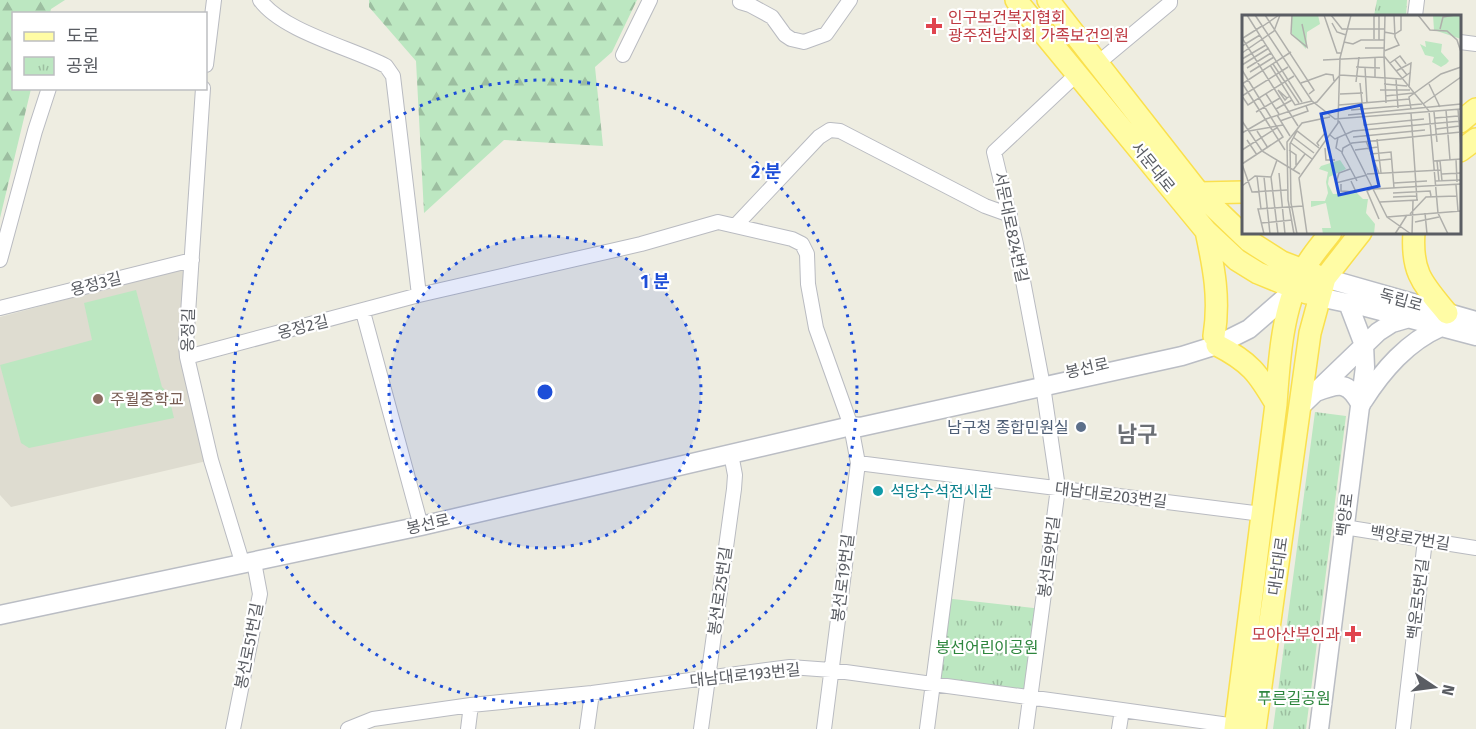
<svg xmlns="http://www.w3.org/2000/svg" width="1476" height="729" viewBox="0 0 1476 729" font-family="'Fira Sans','Noto Sans KR',sans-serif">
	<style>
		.education { fill: #dedcd0 }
		.green { fill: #bce7c1 }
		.forest { fill: url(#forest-firs) }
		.park { fill: url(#park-tufts) }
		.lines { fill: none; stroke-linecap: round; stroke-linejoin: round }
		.street-casing { stroke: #b9bbc1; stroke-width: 16 }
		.secondary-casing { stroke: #babdc4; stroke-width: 21 }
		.primary-casing { stroke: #fae04e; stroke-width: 24 }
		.street { stroke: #fff; stroke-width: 14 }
		.secondary { stroke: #fff; stroke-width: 18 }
		.primary { stroke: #fffca5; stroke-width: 21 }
		.ring { fill: none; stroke: #1d4ed8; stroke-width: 3; stroke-dasharray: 3 6 }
		.health-dot { fill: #e0444e; stroke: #fff; stroke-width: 2 }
		.education-dot { fill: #8d6e63; stroke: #fff; stroke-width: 2 }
		.service-dot { fill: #5c6f8a; stroke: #fff; stroke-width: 2 }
		.culture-dot { fill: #0f9aa8; stroke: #fff; stroke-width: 2 }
		.labels { text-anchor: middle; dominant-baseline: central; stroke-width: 4.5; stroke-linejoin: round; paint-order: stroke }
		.health-label { font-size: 16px; fill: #be3a42; stroke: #fff; text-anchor: start }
		.street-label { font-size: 16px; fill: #5a5d63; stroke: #fff }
		.education-label { font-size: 16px; fill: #785e54; stroke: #fff; text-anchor: start }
		.service-label { font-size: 16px; fill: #4e5e75; stroke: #fff; text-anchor: end }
		.culture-label { font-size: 16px; fill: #0d838f; stroke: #fff; text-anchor: start }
		.park-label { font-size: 16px; fill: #2e863e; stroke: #fff }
		.district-label { font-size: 22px; font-weight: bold; fill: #6b6f75; stroke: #fff }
		.inset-road { fill: none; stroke: #afafab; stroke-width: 1.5 }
		.view { fill: #1d4ed8; fill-opacity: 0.15; stroke: #1d4ed8; stroke-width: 3 }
		.inset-edge { fill: none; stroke: #5a5d63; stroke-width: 3 }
		.centre { fill: #1d4ed8; stroke: #fff; stroke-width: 3 }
		.ring-label { font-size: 18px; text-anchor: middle; font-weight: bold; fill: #1d4ed8; stroke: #fff; stroke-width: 4.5; stroke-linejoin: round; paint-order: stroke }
	</style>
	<defs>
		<pattern id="forest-firs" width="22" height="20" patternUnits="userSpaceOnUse" patternTransform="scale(1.5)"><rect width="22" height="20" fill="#bce7c1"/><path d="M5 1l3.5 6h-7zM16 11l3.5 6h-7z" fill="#9cbea0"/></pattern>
		<pattern id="park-tufts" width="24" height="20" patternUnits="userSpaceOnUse" patternTransform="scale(1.5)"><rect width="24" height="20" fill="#bce7c1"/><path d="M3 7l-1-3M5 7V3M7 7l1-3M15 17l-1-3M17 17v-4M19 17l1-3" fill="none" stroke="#9cbea0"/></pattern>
	</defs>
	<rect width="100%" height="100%" fill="#eeede1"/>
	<path class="education" d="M191 266 186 344 211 460 11 507 0 495V317Z"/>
	<path class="green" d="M136 290 162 387 168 393 174 418 29 448 21 443 0 365 92 340 84 303Z"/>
	<path class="forest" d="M0 0H65L51 9 50 13 14 14V88L31 89 0 218Z
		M369 0H637L612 52 595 67 603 146 504 140 424 213 416 61 369 7Z"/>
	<path class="park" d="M1377 0H1407L1406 16H1374Z
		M1315 412 1346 416 1306 729H1273Z
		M944 598 1042 609 1031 698 933 684Z"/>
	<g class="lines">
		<defs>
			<path id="street" d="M260 0C282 31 351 48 386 66L393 76 419 295
				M740 2 750 5 772 17 785 35 791 39 804 42 826 34 850 0
				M1415 16 1417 0
				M1460 42 1476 44
				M623 55 650 0
				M1098 63 1170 3V0
				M206 65 214 0
				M203 88 186 344 187 357 211 460 243 565
				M736 225 819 137 830 130 840 131 985 206 1010 215
				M0 260 35 131 49 88
				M0 308 192 260
				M363 312 421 526
				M187 357 419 295 641 244 718 222 792 239 802 244 807 254 808 284 816 328 851 426 858 463 824 729
				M858 463 1262 514
				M1344 527 1476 548
				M233 729 260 594 254 562
				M348 729 373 719 471 705 592 693 790 667 831 670 1122 710
				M468 729 471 705
				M587 729 592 693
				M701 729 734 489 735 475 731 454
				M927 729 960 476
				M1026 729 1058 488 1043 386 1016 244 994 152 1077 74
				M1119 729 1122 710 1236 726
				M1403 729 1425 540"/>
			<path id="secondary" d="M1325 278 1476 321
				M1319 297 1366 307 1476 336
				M1316 392C1340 383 1348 381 1361 405
				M1363 401C1383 370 1407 342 1441 327
				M1300 407 1378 332 1392 323 1409 318
				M0 615 421 526 851 426 860 427 1182 356 1217 345 1249 329 1295 289
				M1319 729 1365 367 1364 345 1348 303"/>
			<path id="primary" d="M1016 0 1206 231 1237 260 1258 273 1307 293
				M1048 0 1199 193 1249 241 1282 262 1316 275
				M1460 122 1476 109
				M1460 151 1476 139
				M1199 193 1244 192
				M1206 231C1214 268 1220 299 1214 336
				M1414 232C1411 273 1423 284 1447 313
				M1217 345C1250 362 1258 373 1276 404
				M1235 729 1276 404C1279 362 1282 308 1303 271 1310 257 1321 245 1331 232
				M1255 729 1310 333 1325 278 1361 232"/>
		</defs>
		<use href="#street" class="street-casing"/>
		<use href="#secondary" class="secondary-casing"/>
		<use href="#primary" class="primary-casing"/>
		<use href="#street" class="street"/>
		<use href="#secondary" class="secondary"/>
		<use href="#primary" class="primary"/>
	</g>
	<circle cx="545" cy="392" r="156" fill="#1d4ed8" fill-opacity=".12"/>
	<g class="ring">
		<circle cx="545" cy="392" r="156"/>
		<circle cx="545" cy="392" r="312"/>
	</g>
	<g class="health-dot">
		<path d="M931 17h6v6h6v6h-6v6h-6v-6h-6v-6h6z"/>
		<path d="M1350 625h6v6h6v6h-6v6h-6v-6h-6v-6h6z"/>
	</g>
	<circle class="education-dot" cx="98" cy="399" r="6"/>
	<circle class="service-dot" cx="1081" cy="427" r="6"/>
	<circle class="culture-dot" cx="878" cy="491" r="6"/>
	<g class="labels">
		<g class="health-label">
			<text x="948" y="17">인구보건복지협회<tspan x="948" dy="18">광주전남지회 가족보건의원</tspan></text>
			<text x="1340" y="634" text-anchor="end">모아산부인과</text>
		</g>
		<g class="street-label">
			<text transform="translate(1153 167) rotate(51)">서문대로</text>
			<text transform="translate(1011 227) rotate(78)">서문대로824번길</text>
			<text transform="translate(96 284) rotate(-14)">용정3길</text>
			<text transform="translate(1401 300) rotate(16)">독립로</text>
			<text transform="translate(303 327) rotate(-14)">옹정2길</text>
			<text transform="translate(188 330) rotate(-89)">옹정길</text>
			<text transform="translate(1087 368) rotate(-13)">봉선로</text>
			<text transform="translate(1111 495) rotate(7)">대남대로203번길</text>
			<text transform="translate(1345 515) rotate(-83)">백양로</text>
			<text transform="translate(428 524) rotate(-13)">봉선로</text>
			<text transform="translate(1410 538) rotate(9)">백양로7번길</text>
			<text transform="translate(1049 557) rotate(-83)">봉선로9번길</text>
			<text transform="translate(1278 566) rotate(-82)">대남대로</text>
			<text transform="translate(843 578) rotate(-83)">봉선로19번길</text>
			<text transform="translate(720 591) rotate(-82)">봉선로25번길</text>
			<text transform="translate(1418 599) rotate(-83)">백운로5번길</text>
			<text transform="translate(249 646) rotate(-79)">봉선로51번길</text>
			<text transform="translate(745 675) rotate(-6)">대남대로193번길</text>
		</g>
		<g class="education-label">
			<text x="110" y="399">주월중학교</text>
		</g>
		<g class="service-label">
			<text x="1069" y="427">남구청 종합민원실</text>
		</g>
		<g class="culture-label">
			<text x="890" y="491">석당수석전시관</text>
		</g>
		<g class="park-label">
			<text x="987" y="647">봉선어린이공원</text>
			<text x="1294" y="698">푸른길공원</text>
		</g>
		<g class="district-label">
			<text x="1137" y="434">남구</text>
		</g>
	</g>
	<g transform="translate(1242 15)">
		<rect width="219" height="219" fill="#eeede1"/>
		<path d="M183 26 200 29 199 37 207 46 204 49 199 52 190 47 192 42 183 40 178 29 184 32ZM98 145 104 154 87 162 86 169 91 179 115 178 121 184H126L124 198 133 209 132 219H81L80 213H89L84 188 69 192V186H83L86 178 84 167 86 157 77 154 79 151Z" fill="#bce7c1"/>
		<path d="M50 0H76L78 9 65 17 64 34 50 19ZM191 0H219V24L192 15Z" fill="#bce7c1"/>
		<path class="inset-road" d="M5 0 60 87M13 0 70 86 93 104 219 94M23 0 72 75 67 79M82 0 95 38H99M89 0 100 14H142M143 0 142 41 187 96 196 198 206 219M176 0 188 15 205 16 215 25 219 37M90 8 95 17 104 20M21 11 37 0M198 14 201 2 213 0M142 17 153 19 159 15V0M49 19 65 32 60 9M49 19 50 0M0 23 56 111M1 23 20 11M132 24V1L138 0M137 25V1M102 27 111 29 119 25H142M0 31 18 20M123 33H142M142 36 157 30 153 22 152 0M0 38 32 16 38 0M142 41 144 88M133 42V62M0 44 24 30M81 45 142 42M153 45 165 60M148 48 158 41 164 49M31 49 57 88M0 50 27 33M28 50 53 90 70 86M114 52 138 53M123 52 125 88M5 53 29 38M0 55 41 122 0 149M154 56 169 48 167 72M8 57 32 42M98 60 159 64 169 57M154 64 156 93M114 67 117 42M0 68 43 135M59 68 84 59 91 60 92 66M118 68 121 97M0 69 49 37M142 69 165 71M187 69 198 92M138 75H168M24 79 37 99M98 79 121 78M0 81 6 90 52 61M0 81 46 52M143 81 172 78M45 83 36 75 43 85 45 83 48 81M181 89 219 62M97 90 168 84M34 94 50 85M169 94 167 82 199 59 219 52M216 94 219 133M109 95 180 89M204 95 208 145M14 97 38 83M192 97 195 127M169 98 175 185M35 100 48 121M106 100 219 89M122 103V110L182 104M193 103 216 101M0 106 20 136 58 159M38 106 66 96 64 91M97 106 145 202 169 219M194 114 218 111M7 116 41 110M15 116 26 133M0 118 24 104 75 87 98 60M88 120 93 124 111 116 219 106M51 122 72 138M96 122 94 133 100 137M111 122 183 115M135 124 139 158M5 125 15 140M124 126 137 158M49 128 70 144M77 131 75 128 83 118 79 105M83 133 84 145H93M0 135 36 112M47 135 54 140V150M113 135 136 132M128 139 149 137 152 173M214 144 215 167M35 145 29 162 36 219M130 146 150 144M191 146 219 144M195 146 197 166M198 146 200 166M0 149 10 177 45 175M108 154 97 158 94 168 125 160M51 155 63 139M37 158 43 219M125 159 199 155M200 159 219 158M15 161 19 194M22 162 28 219M115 166 100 138 101 133 110 128 219 117M193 166 219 165M152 168 185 166M99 169V176L114 177 109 166M214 170 216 196M0 171 13 161 29 162M131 173 125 176 137 204M132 174 219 169M151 178 188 176 189 181M151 182 174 181M138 187 176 185M183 198 185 219M168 199 184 182 215 181M145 202 219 196M173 207 197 202M19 208 50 205M22 219 16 194 61 191M52 219 46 185 45 127 60 108 88 102M55 219 49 188 48 129 55 116 77 133M65 219 57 163 96 108 98 43 109 0M153 219 165 200M170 219 171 186"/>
		<path class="view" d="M119 90 137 171 97 180 79 99Z"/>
		<rect width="219" height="219" class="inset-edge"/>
	</g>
	<circle cx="545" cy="392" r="9" class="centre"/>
	<g class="ring-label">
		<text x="766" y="178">2 분</text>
		<text x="655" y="288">1 분</text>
	</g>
	<rect x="12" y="12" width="195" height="78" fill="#ffffff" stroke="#bdbec1" stroke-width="1.5"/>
	<rect x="24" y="32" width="30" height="9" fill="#fffca5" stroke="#bdbec1" stroke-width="1.5"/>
	<text x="66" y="42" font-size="18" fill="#5a5d63">도로</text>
	<rect x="24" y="57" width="30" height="18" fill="url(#park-tufts)" stroke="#bdbec1" stroke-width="1.5"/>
	<text x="66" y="72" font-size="18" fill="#5a5d63">공원</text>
	<g transform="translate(1434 687) rotate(103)" stroke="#ffffff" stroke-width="4.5" paint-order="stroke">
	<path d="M0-4.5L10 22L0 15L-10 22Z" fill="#5a5d63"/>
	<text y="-9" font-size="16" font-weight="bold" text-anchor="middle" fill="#5a5d63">N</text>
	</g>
</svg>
